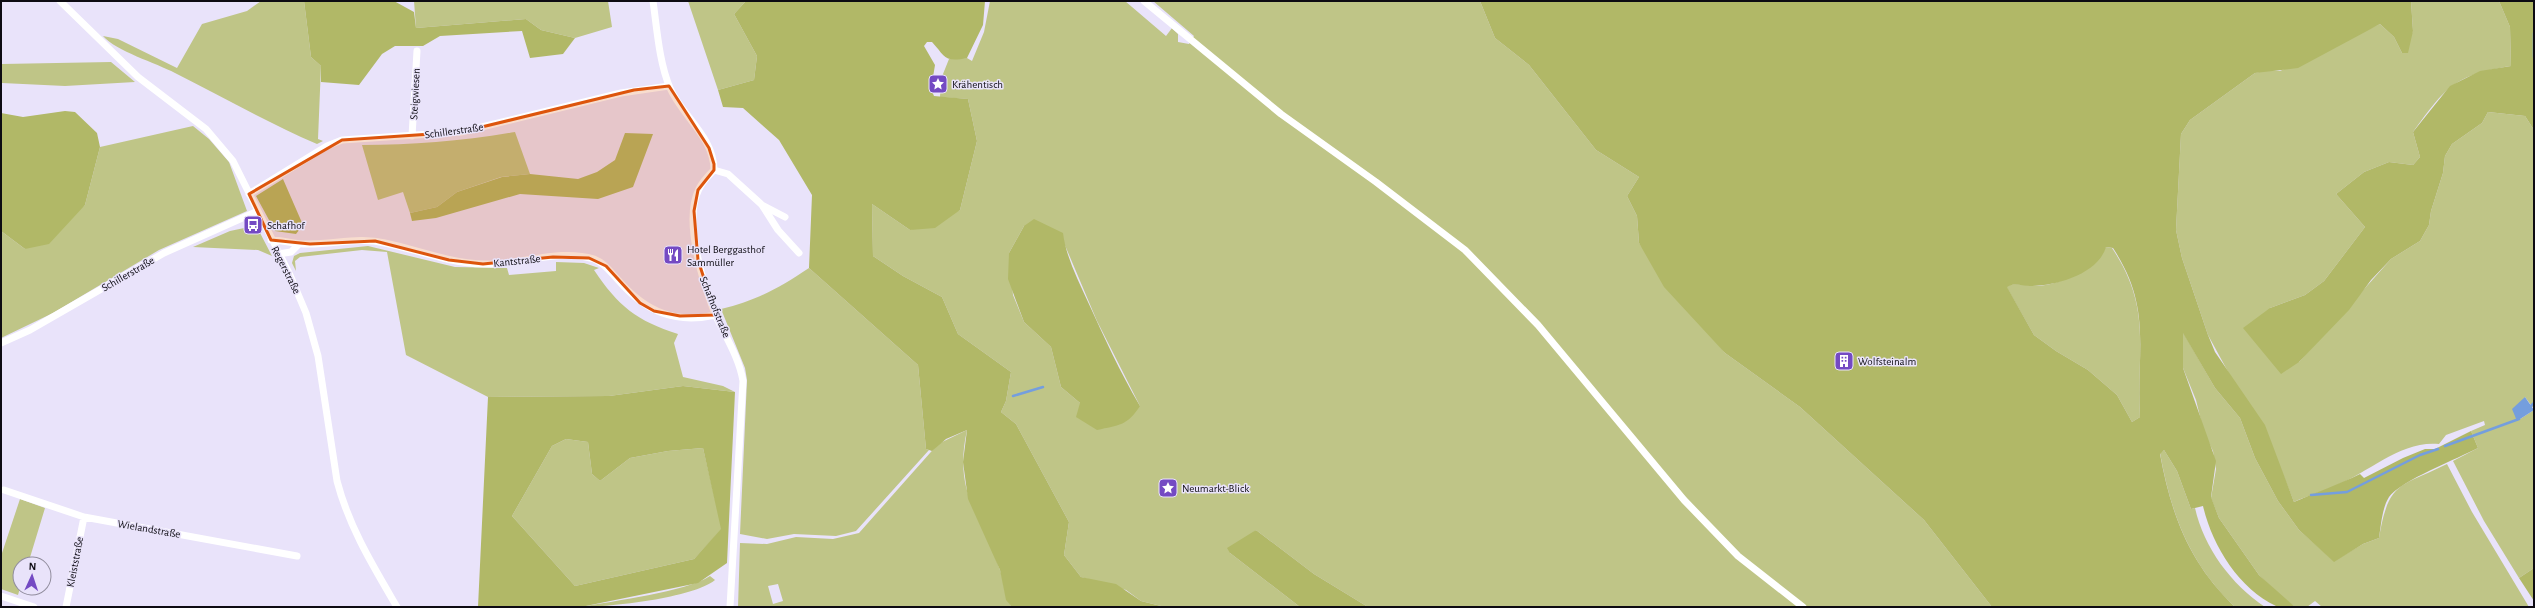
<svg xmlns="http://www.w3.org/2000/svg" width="2535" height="608" viewBox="0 0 2535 608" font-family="'Alegreya Sans',sans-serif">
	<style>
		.green { fill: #bfc587; fill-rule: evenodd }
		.forest { fill: #b1b867; fill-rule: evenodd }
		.water { fill: #749ede }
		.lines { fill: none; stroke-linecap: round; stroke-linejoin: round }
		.stream { stroke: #749ede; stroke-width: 2.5 }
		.minor { stroke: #fff; stroke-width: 7 }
		.marked { fill: #dd550c; fill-opacity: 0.2; stroke: #dd550c; stroke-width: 3; stroke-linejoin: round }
		.labels { text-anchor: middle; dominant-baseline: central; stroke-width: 3; stroke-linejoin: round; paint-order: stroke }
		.poi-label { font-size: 11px; fill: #0d0b12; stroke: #e9e3fa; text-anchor: start }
		.street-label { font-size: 11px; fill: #0d0b12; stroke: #e9e3fa }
	</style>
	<rect width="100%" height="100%" fill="#e9e3fa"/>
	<path class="green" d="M261 1H304L311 57 321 66 318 139 323 141 317 144C268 123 223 97 175 73 156 63 116 51 103 36L118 39 177 68 202 24 247 11Z
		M414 1H608L612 27 575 38 541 30 526 19 416 28Z
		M688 1H746L734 14 757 56 754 80 718 90Z
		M990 1H1125L1166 36 1172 28 1178 34V42L1189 44 1194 36 1153 1H1480L1495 38 1529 65 1596 150 1639 177 1627 196 1637 216 1639 243 1725 353 1800 407 1924 520 1992 607H1368L1314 574 1256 530 1230 553 1300 607H1165L1141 601 1126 590 1081 577 1064 555 1069 522 1016 424 1001 412 1006 401 1011 372 958 334 942 297 903 276 873 256 872 204 910 230 960 210 977 141 968 99 940 97 941 79 949 59 967 58 972 61 984 32ZM1024 226 1064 243 1097 321 1140 406 1080 403 1061 387 1051 347 1024 322 1013 295 1009 253Z
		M2411 1H2499L2510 27 2511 66C2454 75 2446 87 2413 132L2420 157 2413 165 2389 162 2364 172 2336 194 2365 227 2324 281 2305 295 2270 308 2299 362 2391 259 2420 241 2429 225 2431 211 2443 173 2445 156 2452 144 2482 123 2488 112 2525 116 2534 130V409L2525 397 2517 421 2534 410V568L2519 578 2484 521 2453 461 2478 448 2471 431 2485 425 2484 421 2446 435 2439 444C2402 440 2369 472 2337 485 2323 492 2308 495 2294 502L2280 467 2208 335 2182 258 2176 230 2181 134 2190 120 2255 73 2268 70 2280 71 2380 24 2394 37 2402 53 2413 31Z
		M111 62 135 82 65 86 2 83V64Z
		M193 126 209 139 229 162 247 211 159 250 53 313 1 338V231L25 249 85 205 100 147Z
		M515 132 530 174 501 177 457 192 437 207 410 213 403 192 378 200 362 145C413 145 464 141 515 132Z
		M249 227 259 231 272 256 258 250 193 247 230 231Z
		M368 246 455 267 507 268 509 275 556 271V262L584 263 599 268 594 270C618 306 637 321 678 334L674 343 683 377 723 386 735 392 683 386 609 396 488 397 406 355 387 252 362 250 300 257 295 261 296 271 292 263 294 256 300 253Z
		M2106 247 2112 248C2153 309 2136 351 2140 417L2132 422 2117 395 2088 370 2056 351 2034 335 2006 286C2016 282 2026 286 2037 286 2069 284 2084 267 2106 247Z
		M809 268 918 365 926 449 929 450 856 531 836 536 794 534 767 539 740 534 747 380 745 368 721 309C756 301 779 288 809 268Z
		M2183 332 2215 388 2240 418 2255 458 2278 501 2299 530 2334 561 2363 544 2379 538C2389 480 2399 488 2447 464L2472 512 2529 607H2322L2315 601 2307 607H2295L2284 599 2259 575 2219 518 2211 498 2216 469 2213 451 2204 433 2196 400 2183 368Z
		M967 430C953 493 981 516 1000 570 1005 583 1003 596 1012 607H738L740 543 767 544 796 537 833 539 859 533 938 444ZM778 584 783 601 773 604 768 586Z
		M566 439 588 442 592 474 600 481 630 458 668 451 703 448 722 529 694 559 575 586 512 516 552 446Z
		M2164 450 2177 471 2191 509 2195 508C2204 548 2231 584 2265 607H2235C2189 563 2171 514 2160 453Z
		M20 499 45 508 28 564H20V588L18 595 1 589V556Z
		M710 576 715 580C693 598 610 607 581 607 612 601 686 592 710 576Z"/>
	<path class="forest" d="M304 1H394L414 12 416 28 526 19 541 30 575 38 563 54 530 58 522 31 440 36 423 46H395L382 54 359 85 321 82V66L311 57Z
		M746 1H985L983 25 967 58C944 63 945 56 932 42H927L924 46 935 65 931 89 934 96 968 99 977 141 960 210 935 228 910 230 872 204 873 256 903 276 942 297 958 334 1011 372 1006 401 1001 412 1016 424 1069 522 1064 555 1081 577 1116 584 1141 601 1165 607H1012L1006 600 1000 570 968 499 963 462 967 430 946 439 932 451 926 449 918 365 809 268 812 195 779 140 743 108 723 107 718 90 754 80 757 56 734 14Z
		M1480 1H2411L2413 31 2408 53H2402L2394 37 2380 24 2298 68 2255 73 2190 120 2181 134 2176 230 2182 258 2208 335 2215 352 2265 425 2294 502C2316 492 2338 485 2360 474L2364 478 2403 458 2425 449H2435L2471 431 2478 448C2459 458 2400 481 2389 497 2382 508 2381 526 2379 538L2363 544 2334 562 2299 530 2278 501 2255 458 2240 418 2215 388 2183 333V368L2216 461 2211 497 2219 518 2259 575 2295 607C2289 607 2281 608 2276 606 2239 589 2212 545 2203 506L2191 509 2177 471 2164 450 2160 454C2171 514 2189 563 2235 607H1992L1924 520 1800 407 1725 353 1664 287 1639 243 1637 216 1627 196 1639 177 1596 150 1529 65 1495 38ZM2106 247 2113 248C2153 309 2136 351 2140 417L2132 422 2117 395 2088 370 2056 351 2034 335 2007 287C2015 282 2021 286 2030 286 2056 286 2098 274 2106 247Z
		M2499 1H2534V130L2525 116 2488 112 2482 123 2452 144 2445 156 2443 173 2431 211 2429 225 2420 241 2391 259 2371 280 2349 310 2299 362 2281 374 2243 328 2270 308 2305 295 2324 281 2365 227 2336 194 2364 172 2389 162 2413 165 2420 157 2413 132 2450 86 2480 71 2511 66 2510 27Z
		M65 111 75 112 97 133 100 147 85 205 49 244 25 249 1 231V113L23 117Z
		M625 133 653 134 633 187 598 199 520 194 436 218 412 221 410 213 437 207 457 192 502 177 530 174 578 179 597 172 615 160Z
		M283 179 303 225 296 234 275 231 256 196Z
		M1034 219 1063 233C1066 257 1078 280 1088 302 1104 337 1120 372 1140 406 1127 426 1119 425 1097 430L1076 417 1080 403 1061 387 1051 347 1024 322 1008 279 1009 253 1024 226Z
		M683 386 735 392 727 563 698 583 581 607H478L488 397 609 396ZM566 439 588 442 592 474 600 481 630 458 668 451 703 448 721 529 694 559 575 586 512 516 552 446Z
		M1256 530 1314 574 1368 607H1300L1230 553 1227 548Z
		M2534 568V601L2519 578Z"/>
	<path class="water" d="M2525 397 2534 410 2517 421 2512 409Z"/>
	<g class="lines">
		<path class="stream" d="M2534 33V57
			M1013 396 1043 387
			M2529 408 2534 403
			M2445 446 2519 419
			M2311 495 2347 492 2420 455 2438 449"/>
		<path class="minor" d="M60 1 138 77 206 129 233 161 290 275 306 313 318 356 337 481C349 527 373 566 397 607
			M653 1C657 29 659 62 670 88 682 116 714 137 714 170 708 176 702 182 699 189 683 220 703 283 715 314 725 336 739 357 743 381L730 607
			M1144 1 1281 114 1376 182 1465 250 1538 325 1684 500 1738 556 1803 607
			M412 136 417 51
			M714 170 728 174 762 205 785 217
			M249 194 327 146 342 140 461 132 621 93 669 86
			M762 205 778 230 799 253
			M271 240C285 240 296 245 310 244 335 244 360 237 385 243 418 250 449 263 483 264 519 266 558 248 594 259 605 263 611 273 619 281 646 312 675 324 716 315
			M278 254 291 252 299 244
			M1 343 30 330 164 253 258 211
			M4 490 84 517 297 556
			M1 596 34 607
			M66 607 84 517"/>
	</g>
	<path class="marked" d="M669 86 709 148 714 164V170L698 190 694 211 698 260 716 315 680 316 654 311 640 303 606 266 589 258 553 257 483 264 449 260 375 241 310 244 271 240 249 194 342 140 461 132 634 90Z"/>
	<defs>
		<symbol id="sight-square" viewBox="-11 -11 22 22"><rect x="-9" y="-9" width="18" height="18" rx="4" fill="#744ac3" stroke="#e9e3fa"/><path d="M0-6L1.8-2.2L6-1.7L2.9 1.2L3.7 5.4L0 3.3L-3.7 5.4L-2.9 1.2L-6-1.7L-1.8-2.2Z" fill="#fff"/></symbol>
		<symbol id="bus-square" viewBox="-11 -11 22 22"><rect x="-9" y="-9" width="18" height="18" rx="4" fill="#744ac3" stroke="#e9e3fa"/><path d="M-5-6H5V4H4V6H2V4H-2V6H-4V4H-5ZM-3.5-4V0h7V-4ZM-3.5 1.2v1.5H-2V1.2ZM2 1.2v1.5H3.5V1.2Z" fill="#fff"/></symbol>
		<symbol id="restaurant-square" viewBox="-11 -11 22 22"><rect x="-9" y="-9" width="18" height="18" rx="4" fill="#744ac3" stroke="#e9e3fa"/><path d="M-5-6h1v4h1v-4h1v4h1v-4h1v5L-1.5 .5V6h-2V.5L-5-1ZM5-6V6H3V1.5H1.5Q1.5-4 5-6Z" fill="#fff"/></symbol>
		<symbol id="building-square" viewBox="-11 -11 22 22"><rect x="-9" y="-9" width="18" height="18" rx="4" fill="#744ac3" stroke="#e9e3fa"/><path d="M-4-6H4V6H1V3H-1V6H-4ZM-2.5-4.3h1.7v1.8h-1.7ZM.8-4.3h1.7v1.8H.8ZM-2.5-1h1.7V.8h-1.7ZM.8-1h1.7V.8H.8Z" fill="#fff"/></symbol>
	</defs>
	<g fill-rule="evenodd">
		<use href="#sight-square" x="927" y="73" width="22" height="22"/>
		<use href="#bus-square" x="242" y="214" width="22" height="22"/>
		<use href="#restaurant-square" x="662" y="244" width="22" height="22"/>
		<use href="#building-square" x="1833" y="350" width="22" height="22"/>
		<use href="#sight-square" x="1157" y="477" width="22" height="22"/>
	</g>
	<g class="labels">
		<g class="poi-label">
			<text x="952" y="84">Krähentisch</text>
			<text x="267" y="225">Schafhof</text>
			<text x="687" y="249">Hotel Berggasthof<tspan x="687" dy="13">Sammüller</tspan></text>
			<text x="1858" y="361">Wolfsteinalm</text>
			<text x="1182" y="488">Neumarkt-Blick</text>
		</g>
		<g class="street-label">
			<text transform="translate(415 94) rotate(-87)">Steigwiesen</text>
			<text transform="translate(454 131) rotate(-8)">Schillerstraße</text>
			<text transform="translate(517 261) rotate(-6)">Kantstraße</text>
			<text transform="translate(286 270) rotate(63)">Regerstraße</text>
			<text transform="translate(128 274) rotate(-30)">Schillerstraße</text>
			<text transform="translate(715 307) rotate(68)">Schafhofstraße</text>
			<text transform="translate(149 529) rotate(10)">Wielandstraße</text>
			<text transform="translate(75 562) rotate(-79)">Kleiststraße</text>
		</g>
	</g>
	<rect width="2535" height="608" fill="none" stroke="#0d0b12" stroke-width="4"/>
	<g transform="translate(32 576) rotate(3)"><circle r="19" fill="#e9e3fa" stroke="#918d9d"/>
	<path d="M0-3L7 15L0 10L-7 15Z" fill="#744ac3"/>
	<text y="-6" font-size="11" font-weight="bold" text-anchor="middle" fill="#0d0b12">N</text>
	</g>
</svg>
